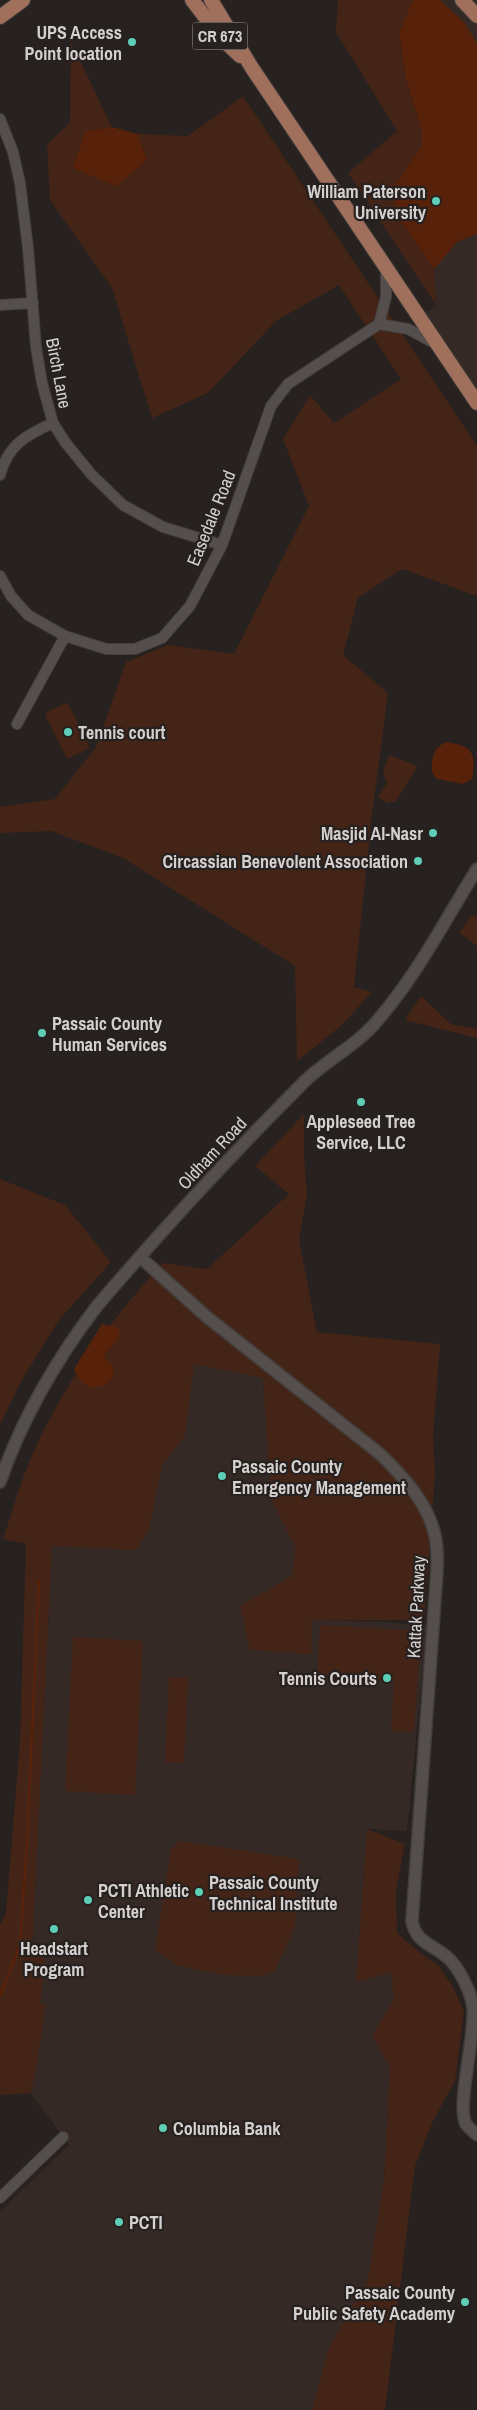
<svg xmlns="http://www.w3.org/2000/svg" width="477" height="2410" viewBox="0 0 477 2410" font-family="'Archivo Narrow',sans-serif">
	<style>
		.built { fill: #342924 }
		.green { fill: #442417 }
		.water { fill: #572209 }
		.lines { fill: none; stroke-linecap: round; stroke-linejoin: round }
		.stream { stroke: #572209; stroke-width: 2.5 }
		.minor-casing { stroke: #433e3c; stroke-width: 12 }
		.tertiary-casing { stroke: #433e3c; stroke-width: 14 }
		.primary-casing { stroke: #433e3c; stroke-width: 16 }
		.minor { stroke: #544e4c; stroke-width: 10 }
		.tertiary { stroke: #544e4c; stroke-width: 11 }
		.primary { stroke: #a1705c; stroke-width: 14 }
		.poi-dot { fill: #5eceb7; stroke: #27211f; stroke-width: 2 }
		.labels { text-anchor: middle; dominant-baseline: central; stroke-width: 4.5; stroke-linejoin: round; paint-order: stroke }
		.shield { fill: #27211f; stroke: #a09c9a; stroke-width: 1 }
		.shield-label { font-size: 16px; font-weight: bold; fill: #d4d0cf }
		.poi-label { font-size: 18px; font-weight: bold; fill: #d4d0cf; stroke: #27211f; text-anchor: start }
		.street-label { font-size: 18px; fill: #d4d0cf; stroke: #27211f }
	</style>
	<rect width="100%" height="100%" fill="#27211f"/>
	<path class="built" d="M413 0H477V391L426 313 436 305Z
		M193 1364 263 1378 271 1499 296 1549 292 1576 240 1606 312 1620 386 1622 427 1626 407 1831 367 1829 356 1982 391 1972 394 2000 372 2035 390 2068 384 2181 368 2279 329 2348 312 2410H0V2211L69 2145 30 2093 34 2081 45 2004 40 2003 46 1959 32 1953 52 1545 136 1550 149 1529 162 1466 185 1436Z"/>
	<path class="green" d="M338 0H413L399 33 406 80 422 131V145L393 188 396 214 434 269 436 305 348 173 397 131 336 32Z
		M71 42 112 127 85 131 73 168 88 173 147 160 138 134 188 136 243 96 477 446V596L402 569 358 598 343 655 388 693 371 823 354 987 372 992 342 1025 297 1061 295 966 123 858 51 831 0 833V807L55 799 96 747 126 662 168 645 234 654 309 506 283 439 310 395 334 423 401 379 339 285 276 321 208 393 152 418 112 288 50 200 47 144 70 123Z
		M65 703 69 705 90 748 67 759 45 715 47 712Z
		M389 755 418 766 396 801 388 803 378 797 387 783 383 773Z
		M472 915 477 916V946L459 932Z
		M421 996 451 1024 477 1029V1038L405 1020Z
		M304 1114V1156L307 1194 299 1240 317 1332 440 1344 433 1437 435 1473 424 1620H312L311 1654 250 1650 240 1606 292 1576 296 1549 271 1499 263 1378 194 1364 185 1436 162 1466 149 1529 136 1550 52 1546 32 1953 46 1959 40 2003 46 2004 34 2081 30 2093 0 2095V1925L6 1913 20 1741 26 1544 3 1539C12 1513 19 1486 30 1460 62 1386 108 1322 163 1263L207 1269 289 1194 255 1166Z
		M0 1179 65 1205 111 1262 59 1320 20 1383 0 1425Z
		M320 1625 421 1631 414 1732 391 1731 394 1681 317 1675Z
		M73 1637 143 1641 135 1795 65 1791Z
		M169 1677 188 1678 184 1763 165 1762Z
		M367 1829 405 1844 396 1891 397 1933 418 1951 439 1966 453 1987 464 2011 455 2081 433 2121 415 2166 385 2410H312L329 2348 368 2279 384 2181 390 2068 372 2035 394 2000 391 1972 356 1982Z
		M179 1841 299 1859 295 1927 275 1970 262 1976 222 1975 177 1965 155 1950 171 1850Z"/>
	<path class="water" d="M413 0H440L464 22 477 43V234L457 242 434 269 396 214 393 188 422 145V131L406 80 399 33Z
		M112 127 138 134 147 160 116 186 73 168 85 131Z
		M445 742C472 745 477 753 472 779L463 784 437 779 432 772V760L436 749Z
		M102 1324 118 1328 120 1333 117 1341 104 1354 105 1358 113 1366V1376C110 1385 94 1391 86 1385 80 1382 77 1375 74 1369Z"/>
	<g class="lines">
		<path class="stream" d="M0 1996 20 1945 27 1842 39 1580"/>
		<defs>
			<path id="minor" d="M0 119 13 152 20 183 28 248 36 347 42 383 53 423 65 442 91 474 123 505 163 527 222 545
				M0 305 33 303
				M379 324 408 329 436 344
				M0 475C8 445 26 435 53 423
				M0 576 11 596 28 615 65 636 106 649H135L162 638 190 606 222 545 271 406 288 384 379 324 386 297V266
				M17 724 65 636
				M0 2198 63 2137"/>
			<path id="tertiary" d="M140 1257 207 1317 380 1454C407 1480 436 1512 437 1552 438 1568 436 1584 435 1599L412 1921C416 1943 432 1944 447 1957 459 1967 471 1992 473 2007 476 2034 456 2108 466 2124 469 2128 474 2132 477 2135
				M0 1482C22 1418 56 1360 97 1306 163 1229 233 1153 305 1081 328 1059 357 1045 377 1021 417 975 445 920 477 869"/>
			<path id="primary" d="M192 0 222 39 240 56
				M211 0 252 68 477 403
				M462 0 477 16
				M0 17 23 0"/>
		</defs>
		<use href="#minor" class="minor-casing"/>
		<use href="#tertiary" class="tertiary-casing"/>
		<use href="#primary" class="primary-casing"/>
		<use href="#minor" class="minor"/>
		<use href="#tertiary" class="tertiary"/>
		<use href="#primary" class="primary"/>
	</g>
	<g class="poi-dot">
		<circle cx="132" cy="42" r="5"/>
		<circle cx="436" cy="201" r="5"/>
		<circle cx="68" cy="732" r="5"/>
		<circle cx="433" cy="833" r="5"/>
		<circle cx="418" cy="861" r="5"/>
		<circle cx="42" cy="1033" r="5"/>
		<circle cx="361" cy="1102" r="5"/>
		<circle cx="222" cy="1476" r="5"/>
		<circle cx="387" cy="1678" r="5"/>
		<circle cx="199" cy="1892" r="5"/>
		<circle cx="88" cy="1900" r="5"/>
		<circle cx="54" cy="1929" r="5"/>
		<circle cx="163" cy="2128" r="5"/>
		<circle cx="119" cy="2222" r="5"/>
		<circle cx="465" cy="2302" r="5"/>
	</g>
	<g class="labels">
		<rect class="shield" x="192.5" y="22.5" width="55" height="27" rx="4"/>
		<g class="shield-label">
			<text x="220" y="36">CR 673</text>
		</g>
		<g class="poi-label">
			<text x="122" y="32" text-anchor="end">UPS Access<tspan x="122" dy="21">Point location</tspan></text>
			<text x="426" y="191" text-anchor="end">William Paterson<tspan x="426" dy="21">University</tspan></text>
			<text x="78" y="732">Tennis court</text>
			<text x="423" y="833" text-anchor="end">Masjid Al-Nasr</text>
			<text x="408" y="861" text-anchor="end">Circassian Benevolent Association</text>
			<text x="52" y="1023">Passaic County<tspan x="52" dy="21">Human Services</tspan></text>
			<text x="361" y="1121" text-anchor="middle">Appleseed Tree<tspan x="361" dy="21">Service, LLC</tspan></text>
			<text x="232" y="1466">Passaic County<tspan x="232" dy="21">Emergency Management</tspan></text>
			<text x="377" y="1678" text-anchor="end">Tennis Courts</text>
			<text x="209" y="1882">Passaic County<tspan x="209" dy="21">Technical Institute</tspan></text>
			<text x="98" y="1890">PCTI Athletic<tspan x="98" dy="21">Center</tspan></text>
			<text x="54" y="1948" text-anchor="middle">Headstart<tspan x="54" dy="21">Program</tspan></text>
			<text x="173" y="2128">Columbia Bank</text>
			<text x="129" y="2222">PCTI</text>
			<text x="455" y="2292" text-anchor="end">Passaic County<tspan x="455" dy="21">Public Safety Academy</tspan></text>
		</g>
		<g class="street-label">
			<text transform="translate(59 373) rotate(79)">Birch Lane</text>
			<text transform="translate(211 518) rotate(-68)">Easedale Road</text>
			<text transform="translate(212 1153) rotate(-47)">Oldham Road</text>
			<text transform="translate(416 1607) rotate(-87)">Kattak Parkway</text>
		</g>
	</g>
</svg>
